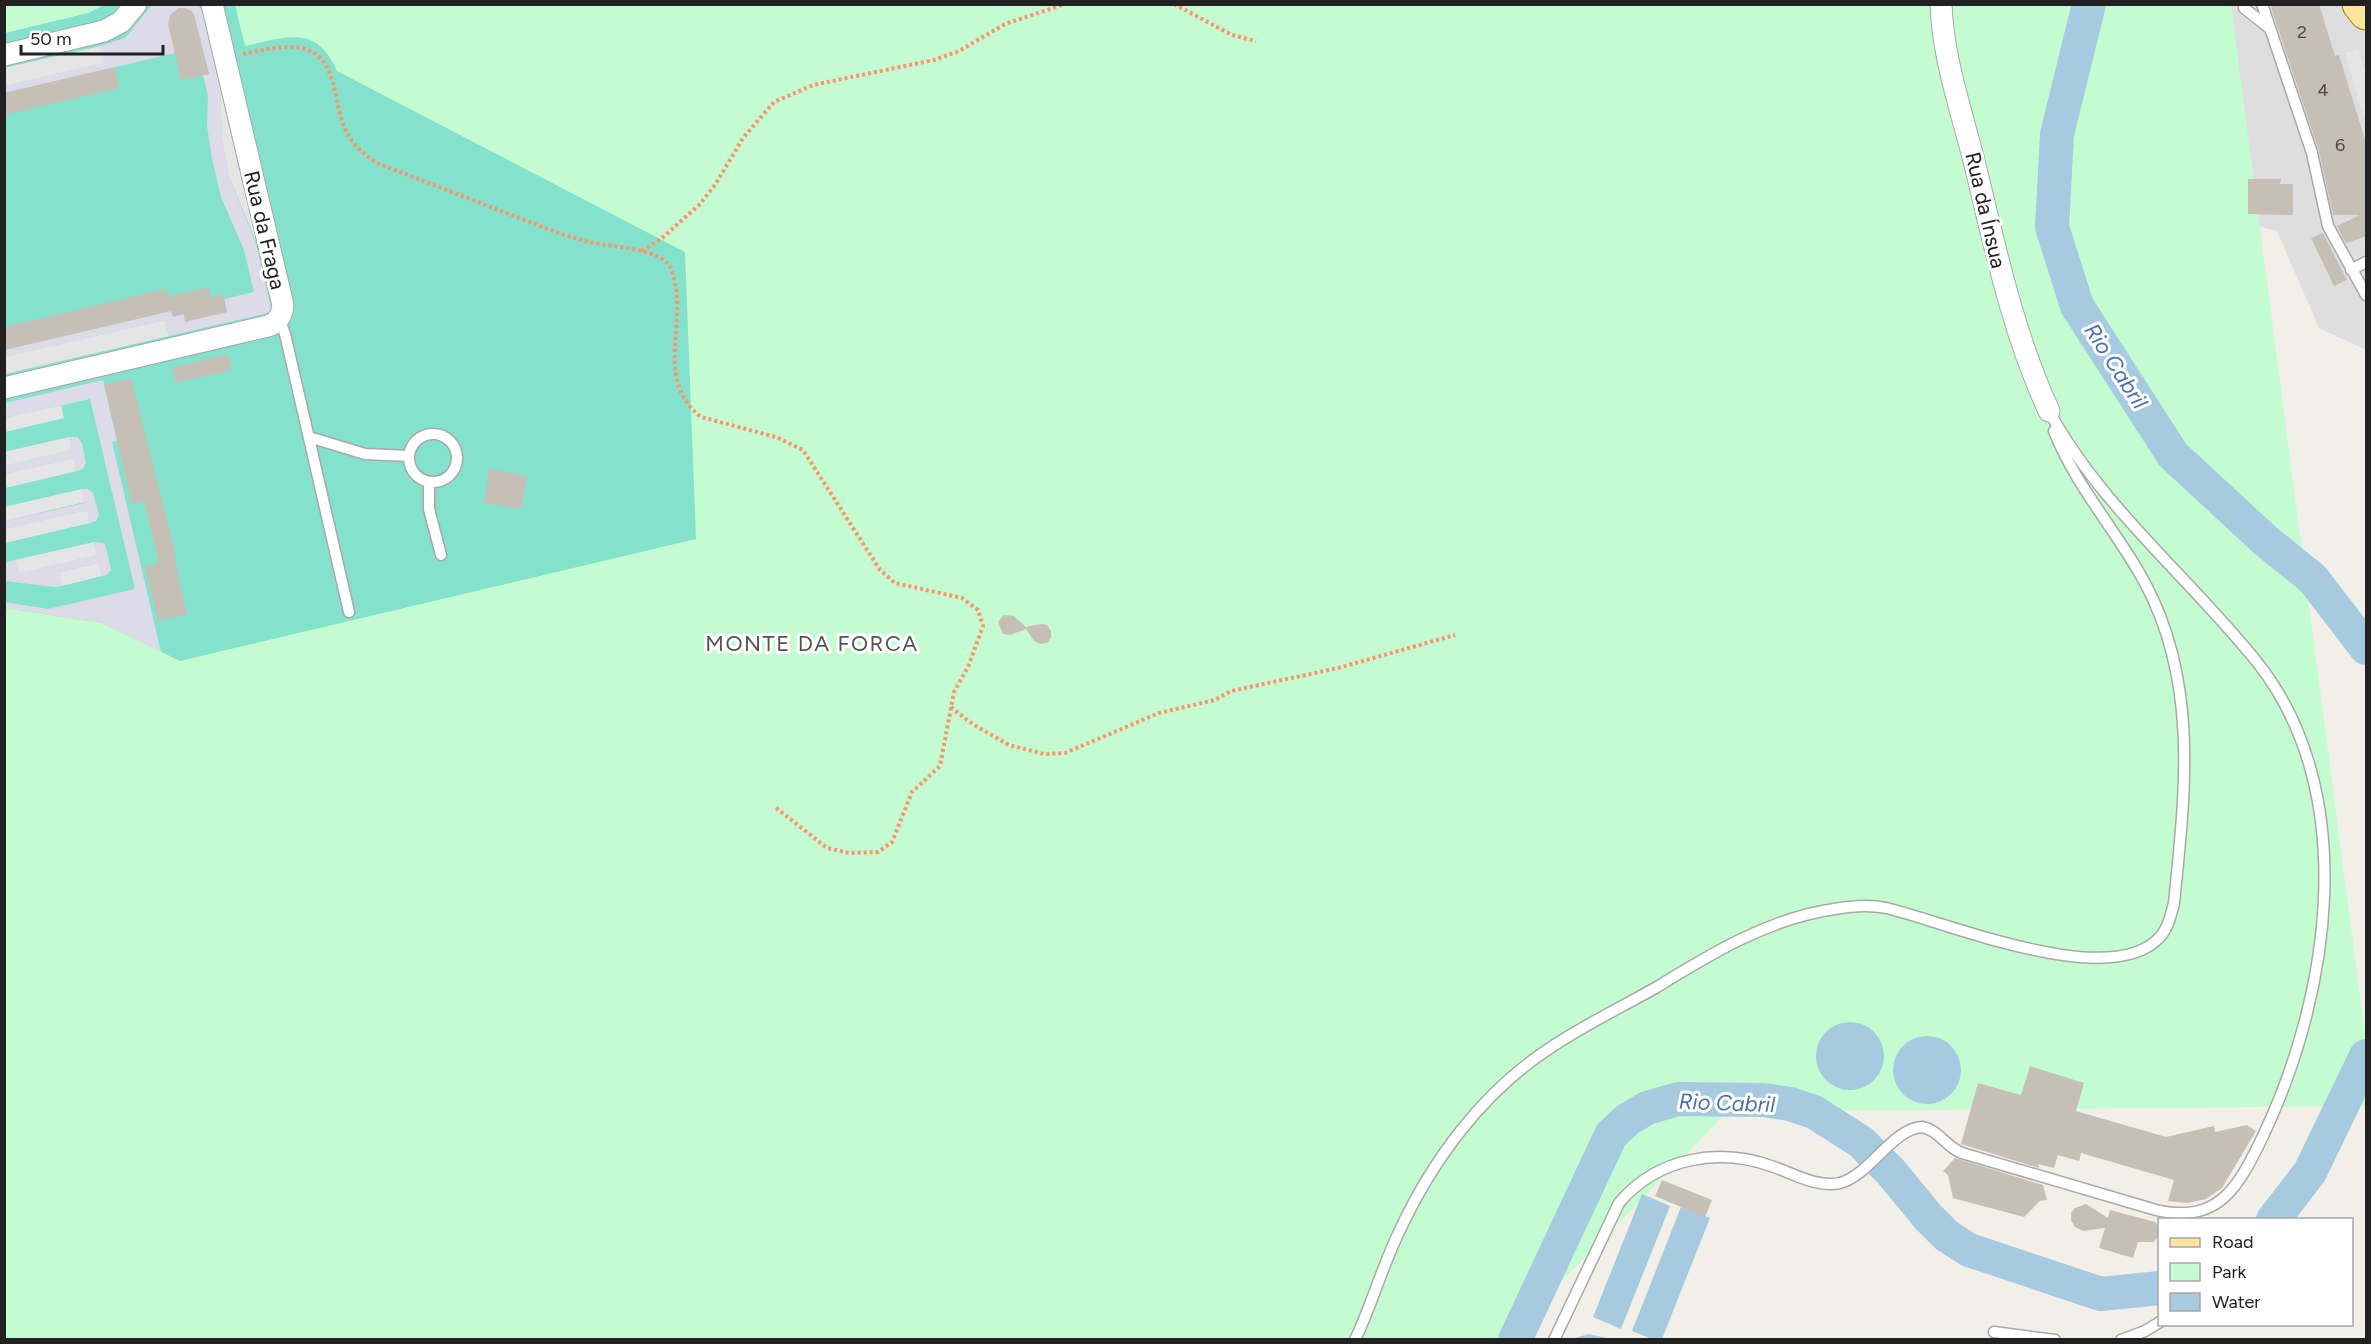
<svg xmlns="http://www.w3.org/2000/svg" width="2371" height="1344" viewBox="0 0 2371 1344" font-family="Figtree,sans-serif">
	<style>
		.residential { fill: #dfdede }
		.park { fill: #c4fcd1 }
		.pitch { fill: #83e2cc }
		.parking { fill: #e5e5e5 }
		.plaza { fill: #dddbe7 }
		.water { fill: #a6cae0 }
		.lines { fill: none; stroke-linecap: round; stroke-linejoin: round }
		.river { stroke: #a6cae0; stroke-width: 34 }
		.building { fill: #c6bfb6 }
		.service-casing { stroke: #a8a8a8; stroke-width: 13 }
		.minor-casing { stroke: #a8a8a8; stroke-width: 23 }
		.primary-casing { stroke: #9d8200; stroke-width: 35 }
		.path { stroke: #ff916b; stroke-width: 4; stroke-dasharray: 3 3; stroke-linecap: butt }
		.service { stroke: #fff; stroke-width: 10 }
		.minor { stroke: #fff; stroke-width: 21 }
		.primary { stroke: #ffe49e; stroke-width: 33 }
		.labels { text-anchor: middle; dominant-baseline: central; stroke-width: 6; stroke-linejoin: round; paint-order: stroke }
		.number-label { font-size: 18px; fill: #4a4846 }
		.street-label { font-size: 21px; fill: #212121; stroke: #fff }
		.water-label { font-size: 22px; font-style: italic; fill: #486eb5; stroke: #fff }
		.neighbourhood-label { font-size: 22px; letter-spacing: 1.5px; fill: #545454; stroke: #fff }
	</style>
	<rect width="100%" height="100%" fill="#f1efe7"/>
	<path class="residential" d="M2192 5H2366V350L2319 328 2277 231 2233 220Z"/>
	<path class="park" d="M5 5H2231L2366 1043V1106L1727 1112 1505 1339 5 1340Z"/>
	<path class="pitch" d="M104 5H235L245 46C286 37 317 24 337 71L685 252 696 539 180 661 102 623 5 608V33L88 13Z"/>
	<path class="parking" d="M100 46 104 63 5 86 4 68Z
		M2358 49 2366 75V124L2345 53Z
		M220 87 257 244 229 176 222 140Z
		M165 320 169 336 5 374 4 357Z
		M61 405 64 418 5 432 4 418Z
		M69 437 72 450 5 466 4 452Z
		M74 458 77 471 5 488 4 474Z
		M82 489 85 502 5 521 4 507Z
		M87 510 90 523 5 543 4 529Z
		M94 542 97 555 18 574 15 560Z
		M99 563 102 576 62 586 59 572Z"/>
	<path class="plaza" d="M152 5H198L202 11 220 87 222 140 229 176 256 244 272 312 169 336 165 320 5 357 4 350 171 311 173 316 184 314 185 321 227 312 224 299 254 292 244 250 221 197 212 159 207 126 208 96 203 75 209 74 192 11 179 8 169 17 175 53 5 93V86L103 63 100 46 125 38Z
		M103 380 117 441 112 442 161 652 102 623 5 608 4 602 48 609 135 589 90 399 5 418V403Z
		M69 437H77L82 443 86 463 83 469 77 471 74 458 5 474V466L72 450Z
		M82 489H88L93 493 99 515 96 521 90 523 87 510 5 529V521L85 503Z
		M94 542 104 543 107 551 111 570 106 575 102 576 99 563 59 572 62 586 54 587 5 581V563L15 560 19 573 97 555Z"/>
	<path class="water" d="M1816 1056a34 34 0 1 1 68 0a34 34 0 1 1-68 0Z
		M1893 1070a34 34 0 1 1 68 0a34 34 0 1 1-68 0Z
		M1642 1194 1670 1206 1621 1329 1593 1317Z
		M1681 1207 1710 1218 1662 1339H1652L1632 1331Z
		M1589 1334 1611 1339H1571Z"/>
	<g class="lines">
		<path class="river" d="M2089 4 2057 134 2052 227 2077 306 2173 455 2266 541 2313 579 2366 648
			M2273 1220 2310 1172 2366 1056
			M1515 1340 1611 1135 1627 1120 1647 1108 1678 1099 1764 1100 1790 1104 1814 1112 1861 1142 1891 1172 1928 1217 1947 1236 1969 1250 2101 1294 2160 1288"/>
	</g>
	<path class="building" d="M2277 4H2319L2335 56 2339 55 2367 146V236L2346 243 2337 226 2360 215H2333L2319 151 2271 7Z
		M179 8H186L194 14 209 74 181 80 168 24 171 14Z
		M115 67 119 88 4 115V93Z
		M2248 179H2281L2280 184H2293V215L2248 214Z
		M2323 233 2347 280 2334 286 2311 238Z
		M209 287 211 297 223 294 227 312 185 322 184 314 173 317 171 311 4 350V327L166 289 168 296Z
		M228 354 232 370 176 383 172 368Z
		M131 378 176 556 174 557 187 614 158 621 145 567 159 563 144 501 132 504 104 384Z
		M489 469 527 476 521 509 484 503Z
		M1004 615 1014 616 1026 627 1041 624 1047 625 1051 631V638L1047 643 1040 644 1034 641 1026 629 1010 635 1003 634 998 622Z
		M2030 1066 2084 1083 2076 1111 2166 1137 2214 1126 2215 1132 2247 1125 2256 1131 2222 1188 2206 1199 2187 1203 2168 1201 2174 1180 2081 1153 2079 1161 2058 1155 2054 1168 2038 1164 2039 1168 1961 1144 1978 1083 2021 1095Z
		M1955 1158 2043 1185 2047 1200 2040 1201 2024 1217 1953 1198 1948 1175 1943 1171Z
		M1662 1180 1712 1200 1705 1217 1655 1196Z
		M2086 1204 2108 1218 2110 1210 2155 1222 2160 1229V1236L2153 1242H2138L2133 1258 2099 1248 2105 1228 2083 1231 2075 1227 2071 1220V1213L2075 1208Z"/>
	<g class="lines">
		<defs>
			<path id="service" d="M2262 4 2312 153 2328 226 2366 295
				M2244 8 2268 27
				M2351 270 2366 262
				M279 318 285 334 349 612
				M409 458a24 24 0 1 1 48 0a24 24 0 1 1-48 0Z
				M309 437 365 454 409 456
				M429 482V509L441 555
				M1994 1332 2055 1340
				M1355 1340C1372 1304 1382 1267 1399 1232 1432 1161 1481 1094 1547 1050 1582 1026 1620 1008 1657 987 1712 953 1768 919 1834 909 1851 906 1869 904 1886 908 1947 922 2110 992 2160 937 2168 928 2171 915 2174 903 2185 794 2199 684 2145 583 2117 531 2076 487 2054 431
				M1554 1340 1619 1203C1658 1157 1719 1147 1774 1167 1794 1174 1818 1188 1840 1183 1870 1175 1892 1129 1922 1127 1939 1130 1946 1147 1962 1153L2156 1210C2219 1225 2239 1186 2263 1136 2330 995 2361 793 2257 662 2189 577 2101 507 2049 411
				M2121 1340 2145 1331 2160 1322"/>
			<path id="minor" d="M1941 4C1943 59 1961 109 1974 161 1995 246 2012 331 2049 411
				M4 55 104 31 121 22 136 4
				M4 388 268 326C278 323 282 315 283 305L212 4"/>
			<path id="primary" d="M2359 4 2366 13"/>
		</defs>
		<use href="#service" class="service-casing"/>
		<use href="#minor" class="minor-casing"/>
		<use href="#primary" class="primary-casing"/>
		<path class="path" d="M1174 4 1232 35 1256 41
			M243 54C260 51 277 46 294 47 344 51 329 108 350 138 357 149 367 156 377 163 421 180 465 197 509 214 536 224 562 236 590 242 610 247 661 248 670 267 692 315 651 379 701 417L776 437 803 450 880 570 895 583 962 598 978 610 983 626 968 667 954 692 940 766 912 792 892 842 878 852 849 853 827 848 775 807
			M642 251 662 238 700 204 715 185 743 138 774 102 813 85 934 60 959 51 1005 24 1065 4
			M951 707 971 723 1009 745 1044 754 1065 753 1159 713 1215 700 1231 691 1338 668 1455 635"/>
		<use href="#service" class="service"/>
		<use href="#minor" class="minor"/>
		<use href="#primary" class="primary"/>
	</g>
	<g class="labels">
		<g class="number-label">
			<text x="2302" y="32">2</text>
			<text x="2323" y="90">4</text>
			<text x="2340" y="145">6</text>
		</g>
		<g class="street-label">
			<text transform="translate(1986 210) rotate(77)">Rua da Ínsua</text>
			<text transform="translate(265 230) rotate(77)">Rua da Fraga</text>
		</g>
		<g class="water-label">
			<text transform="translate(2116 366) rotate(57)">Rio Cabril</text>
			<text transform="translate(1727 1103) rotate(2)">Rio Cabril</text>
		</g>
		<g class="neighbourhood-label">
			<text x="812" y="643">MONTE DA FORCA</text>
		</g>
	</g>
	<rect width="2371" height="1344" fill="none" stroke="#212121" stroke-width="12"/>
	<rect x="2158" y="1218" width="195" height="108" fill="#ffffff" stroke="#a6a6a6" stroke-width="1.5"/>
	<rect x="2170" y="1238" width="30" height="9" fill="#ffe49e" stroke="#a6a6a6" stroke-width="1.5"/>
	<text x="2212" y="1248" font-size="18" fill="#212121">Road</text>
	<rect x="2170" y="1263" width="30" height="18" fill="#c4fcd1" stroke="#a6a6a6" stroke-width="1.5"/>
	<text x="2212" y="1278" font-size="18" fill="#212121">Park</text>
	<rect x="2170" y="1293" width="30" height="18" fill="#a6cae0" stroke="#a6a6a6" stroke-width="1.5"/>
	<text x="2212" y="1308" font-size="18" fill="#212121">Water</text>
	<path d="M21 45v9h142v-9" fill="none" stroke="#212121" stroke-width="3"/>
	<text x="30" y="45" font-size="18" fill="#212121" stroke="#ffffff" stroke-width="4.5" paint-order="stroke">50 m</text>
</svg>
